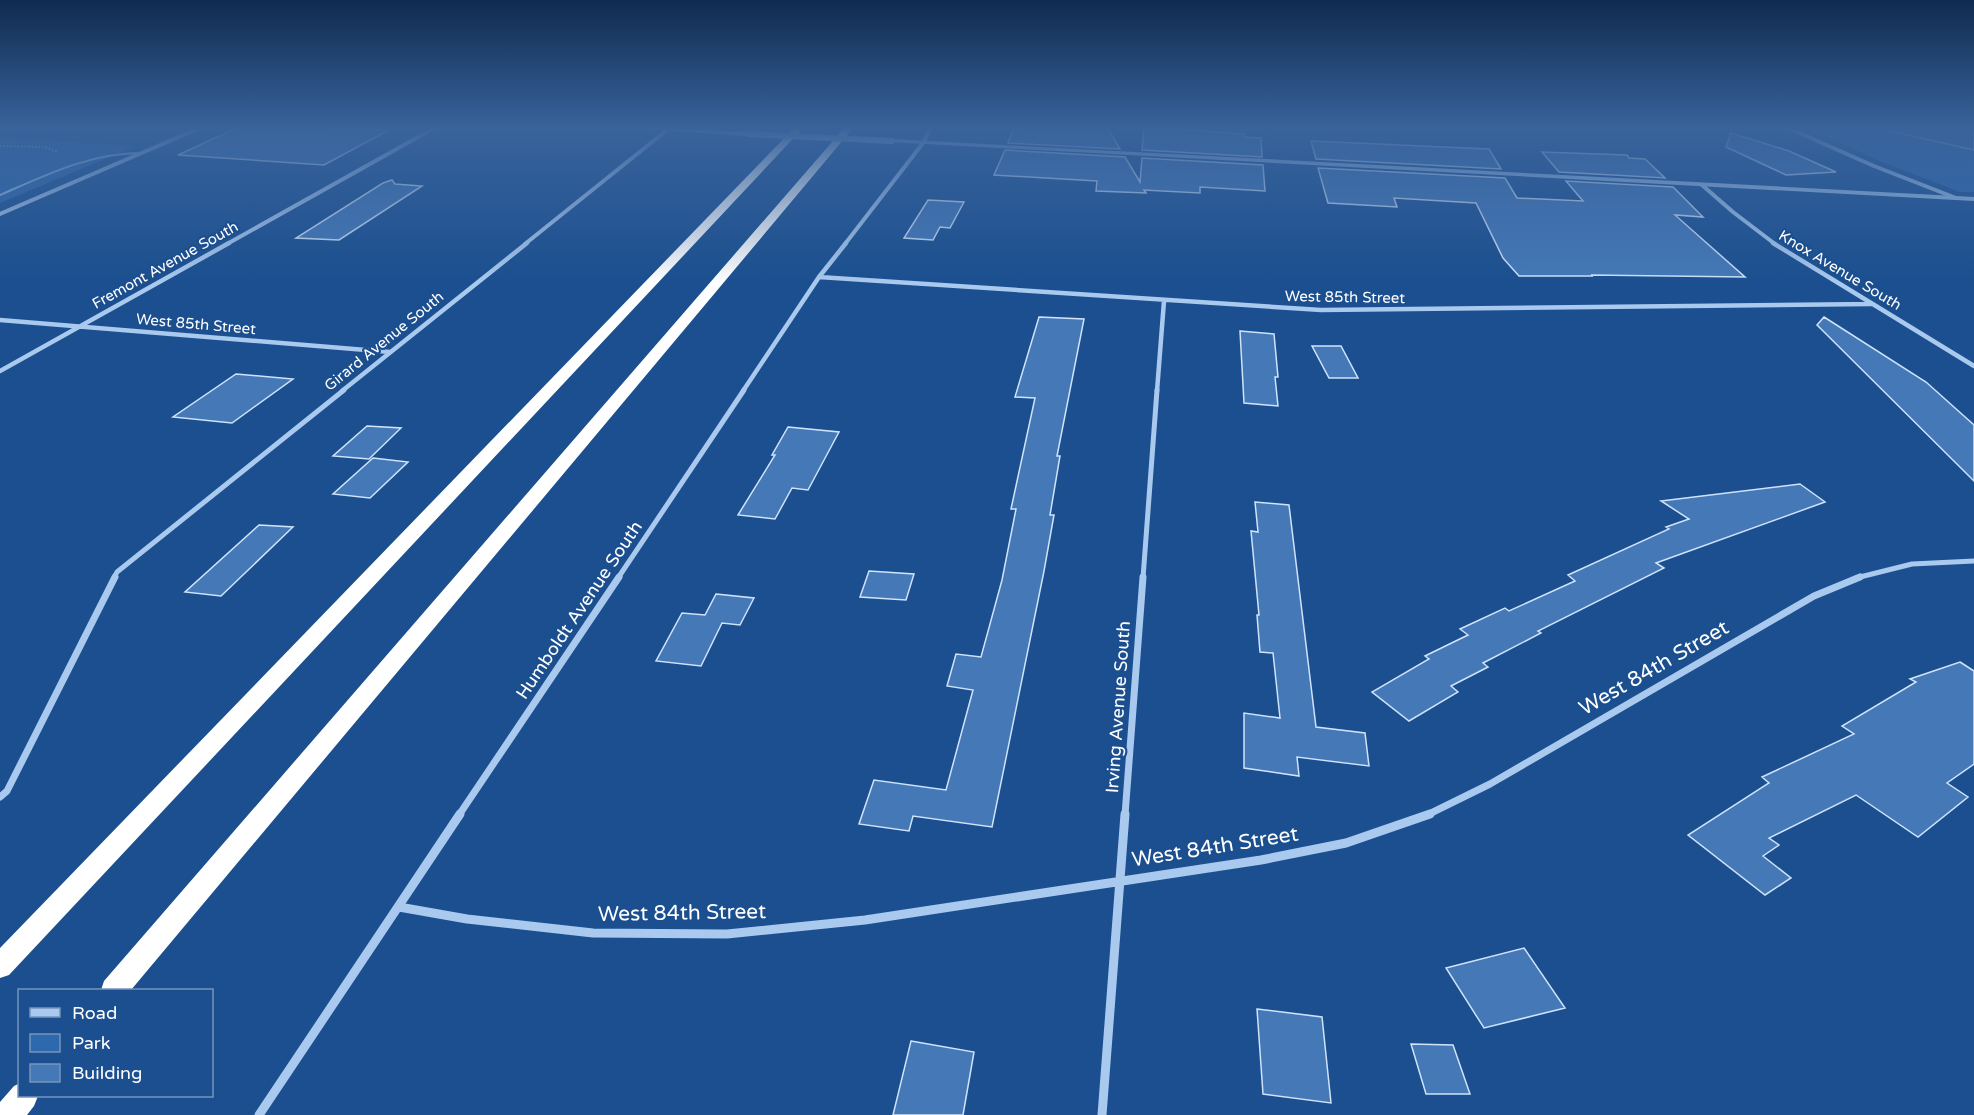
<svg xmlns="http://www.w3.org/2000/svg" width="1974" height="1115" viewBox="0 0 1974 1115" font-family="'Varela Round',sans-serif">
	<style>
		.green { fill: #2e69ad }
		.water { fill: #3c6290; stroke: #9cc4f0; stroke-width: 1.5 }
		.building { fill: #4478b7; stroke: #cfe3fa; stroke-width: 1.5 }
		.lines { fill: none; stroke-linecap: round; stroke-linejoin: round }
		.path { stroke: #a9c9ee; stroke-width: 2; stroke-dasharray: 1.5 2; stroke-linecap: butt }
		.service { stroke: #a9c9ee; stroke-width: 2 }
		.minor-far4 { stroke: #a9c9ee; stroke-width: 4 }
		.minor-far3 { stroke: #a9c9ee; stroke-width: 4.5 }
		.minor-far2 { stroke: #a9c9ee; stroke-width: 5 }
		.minor-far1 { stroke: #a9c9ee; stroke-width: 7 }
		.minor { stroke: #a9c9ee; stroke-width: 9 }
		.tertiary { fill: #a9c9ee; fill-rule: evenodd }
		.motorway { fill: #fff; fill-rule: evenodd }
		.tertiary-bridge { stroke: #a9c9ee; stroke-width: 6 }
		.labels { text-anchor: middle; dominant-baseline: central; stroke-width: 4.5; stroke-linejoin: round; paint-order: stroke }
		.far-street-label { font-size: 15px; fill: #fff; stroke: #1b4f8f }
		.street-label { font-size: 18px; fill: #fff; stroke: #1b4f8f }
		.near-street-label { font-size: 21px; fill: #fff; stroke: #1b4f8f }
	</style>
	<rect width="100%" height="100%" fill="#1b4f8f"/>
	<path class="green" d="M1804 127H1883L1890 131 1974 150V192H1960L1880 161Z
		M0 138 136 146 0 203Z"/>
	<path class="water" d="M1883 127H1974V150L1890 131Z"/>
	<path class="building" d="M239 127H324L389 130 324 165 178 155Z
		M1014 127H1107L1120 149 1008 143Z
		M1144 127 1244 134V137L1261 138 1262 157 1142 150Z
		M1731 133 1789 151 1836 172 1786 175 1726 147Z
		M1311 141 1489 149 1501 169 1316 159Z
		M1005 150 1125 157 1140 182 1142 158 1263 165 1265 191 1200 187V193L1144 190 1146 193 1096 191 1097 181 994 175Z
		M1542 152 1627 155 1629 158 1645 159 1665 178 1559 172Z
		M1318 168 1505 178 1517 198 1583 201 1566 181 1673 187 1703 217 1675 215 1745 277 1591 275 1593 276H1519L1503 258 1476 203 1394 198 1397 207 1328 203Z
		M392 180 395 184 422 186 339 240 296 238 383 183Z
		M928 200 964 202 950 228 940 227 933 240 904 238Z
		M1039 317 1084 319 1057 456H1060L1050 515H1054L1044 571 992 827 913 816 909 831 859 824 874 780 946 790 973 690 947 686 956 654 981 657 1002 580 1016 509H1011L1035 398 1015 397Z
		M1824 317 1926 382 1974 425V481L1817 325Z
		M1240 331 1274 334 1278 377H1275L1278 406 1244 403Z
		M1312 346H1341L1358 378H1329Z
		M236 374 293 379 232 423 173 417Z
		M367 426 401 428 369 459 333 456Z
		M788 427 839 432 808 490 792 488 775 519 738 515 775 455H772Z
		M373 458 408 462 370 498 333 494Z
		M1800 484 1825 502 1656 563 1664 568 1538 631 1541 633 1483 663 1488 667 1451 686 1458 692 1409 721 1372 692 1429 659 1425 656 1468 635 1460 629 1505 608 1509 611 1575 581 1568 575 1669 529 1666 527 1689 519 1661 501Z
		M1255 502 1289 505 1316 727 1365 733 1369 766 1297 757 1299 776 1244 768V713L1280 718 1273 653 1260 652 1257 615H1259L1251 531 1258 532Z
		M259 525 293 527 221 596 185 592Z
		M869 571 914 574 906 600 860 597Z
		M716 594 754 598 740 625 722 623 701 666 656 661 682 613 705 615Z
		M1960 662 1974 671V764L1947 783 1968 797 1918 837 1856 795 1769 838 1779 845 1763 856 1791 878 1765 895 1688 835 1769 783 1762 777 1854 734 1842 726 1916 682 1910 679Z
		M1524 948 1565 1008 1484 1028 1446 968Z
		M1257 1009 1322 1017 1331 1103 1263 1094Z
		M911 1041 974 1052 963 1115H893Z
		M1411 1044 1453 1045 1470 1094H1426Z"/>
	<g class="lines">
		<path class="path" d="M0 146 45 147 58 152"/>
		<path class="service" d="M0 195C46 175 90 153 141 153"/>
		<path class="minor-far4" d="M1786 127 1874 166 1956 198
			M1702 185 1733 212 1775 244
			M0 214 202 127
			M227 244 436 127
			M525 244 667 130
			M845 244 923 143 931 127"/>
		<path class="minor-far3" d="M1773 243 1974 366
			M819 277 1321 310 1871 304
			M0 320 390 352
			M0 371 229 243
			M342 391 527 243
			M743 391 819 277 846 243
			M1157 391 1164 301"/>
		<path class="minor-far2" d="M114 578 117 572 344 390
			M618 578 744 390
			M1143 578 1157 390
			M1856 578 1912 564 1974 561"/>
		<path class="minor-far1" d="M0 797 7 791 115 577
			M459 815 619 577
			M1125 815 1143 577
			M1427 815 1490 784 1814 596 1860 577"/>
		<path class="minor" d="M399 907 467 919 593 933 727 934 865 920 1261 860 1346 843 1430 814
			M259 1115 460 814
			M1102 1115 1125 814"/>
		<path class="tertiary" d="M614 127H649L748 132 751 134 748 136Z
			M892 139 1974 197V201L890 142Z"/>
		<path class="motorway" d="M795 127H804L9 975 0 978V948Z
			M845 127H854L131 990H101L104 981Z
			M20 1083V1096H38L34 1106 27 1115H0V1102L14 1086Z"/>
		<path class="tertiary-bridge" d="M748 134 892 141"/>
	</g>
	<linearGradient id="sky" x2="0" y2="1"><stop stop-color="#0f2b4f"/><stop offset="0.45" stop-color="#39639b"/><stop offset="1" stop-color="#39639b" stop-opacity="0"/></linearGradient>
	<rect width="1974" height="283" fill="url(#sky)"/>
	<g class="labels">
		<g class="far-street-label">
			<text transform="translate(165 265) rotate(-29)">Fremont Avenue South</text>
			<text transform="translate(1840 270) rotate(31)">Knox Avenue South</text>
			<text transform="translate(1345 297) rotate(1)">West 85th Street</text>
			<text transform="translate(196 324) rotate(5)">West 85th Street</text>
			<text transform="translate(384 341) rotate(-39)">Girard Avenue South</text>
		</g>
		<g class="street-label">
			<text transform="translate(579 610) rotate(-56)">Humboldt Avenue South</text>
			<text transform="translate(1118 707) rotate(-86)">Irving Avenue South</text>
		</g>
		<g class="near-street-label">
			<text transform="translate(1654 668) rotate(-30)">West 84th Street</text>
			<text transform="translate(1215 847) rotate(-9)">West 84th Street</text>
			<text transform="translate(682 913) rotate(-1)">West 84th Street</text>
		</g>
	</g>
	<rect x="18" y="989" width="195" height="108" fill="#1b4f8f" stroke="#7695bc" stroke-width="1.5"/>
	<rect x="30" y="1008" width="30" height="9" fill="#a9c9ee" stroke="#7695bc" stroke-width="1.5"/>
	<text x="72" y="1019" font-size="18" fill="#ffffff">Road</text>
	<rect x="30" y="1034" width="30" height="18" fill="#2e69ad" stroke="#7695bc" stroke-width="1.5"/>
	<text x="72" y="1049" font-size="18" fill="#ffffff">Park</text>
	<rect x="30" y="1064" width="30" height="18" fill="#4478b7" stroke="#7695bc" stroke-width="1.5"/>
	<text x="72" y="1079" font-size="18" fill="#ffffff">Building</text>
</svg>
